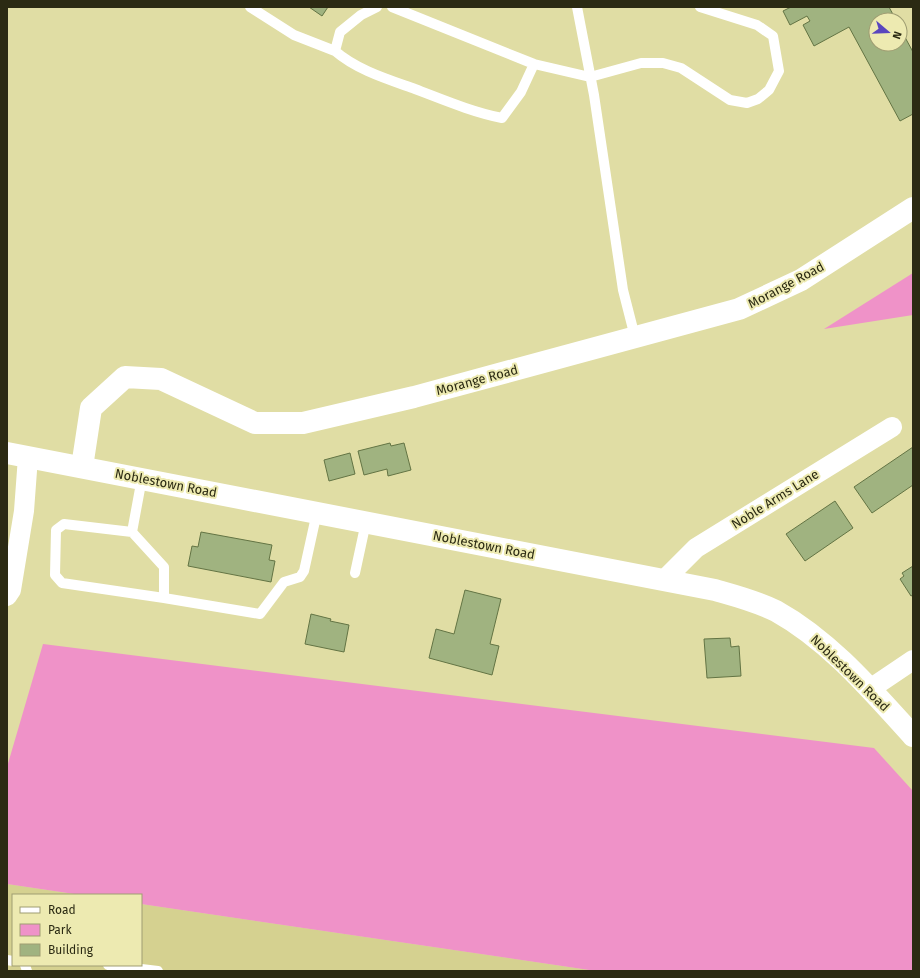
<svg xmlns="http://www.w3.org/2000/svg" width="920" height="978" viewBox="0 0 920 978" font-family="'Fira Sans',sans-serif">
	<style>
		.built { fill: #d5d190 }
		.green { fill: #ef92c8 }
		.building { fill: #a0b380; stroke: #637444 }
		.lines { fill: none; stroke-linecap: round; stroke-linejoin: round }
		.service { stroke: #fff; stroke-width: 10 }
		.minor { stroke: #fff; stroke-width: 20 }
		.tertiary { stroke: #fff; stroke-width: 22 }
		.secondary { stroke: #fff; stroke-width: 22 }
		.labels { text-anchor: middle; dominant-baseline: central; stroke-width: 4; stroke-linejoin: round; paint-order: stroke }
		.street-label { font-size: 13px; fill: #2b2a13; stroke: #edeab1 }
	</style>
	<rect width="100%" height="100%" fill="#e0dda4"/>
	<path class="built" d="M7 884 81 895H13V965H141V904L596 971H7Z"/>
	<path class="green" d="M913 273V315L824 329Z
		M43 644 874 748 913 791V971H596L141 904V895H81L7 884V767Z"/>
	<path class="building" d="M309 7H328L322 16Z
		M791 7H889L896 20H876V44H900V28L913 52V114L900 121 849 27 814 46 803 25 810 21 807 16 790 25 783 11Z
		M390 443 391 446 404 443 411 470 388 476 387 469 364 475 358 451Z
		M913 447V485L872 513 854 487Z
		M350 453 355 474 329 481 324 460Z
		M835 501 853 528 805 561 786 534Z
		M201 532 272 545 269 560 275 561 271 582 188 566 192 546 198 547Z
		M913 566V595L911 596 900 579 904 576 902 573Z
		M465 590 501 599 490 644 499 646 492 675 429 658 436 629 454 634Z
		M311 614 331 619 330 621 349 625 344 652 305 644Z
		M730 638 731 647 739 646 741 676 707 678 704 639Z"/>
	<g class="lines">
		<path class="service" d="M250 7 294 35 335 51
			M377 7 361 15 340 32 335 51C357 70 387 79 415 89 444 100 472 112 502 118L521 92 534 64
			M392 7 534 64 590 77 641 63H663L681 68 730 100 747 103 758 99 769 90 779 71 773 36 757 25 700 7
			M577 7 594 95 623 290 635 337
			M142 478 132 532 164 567V598L260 614 284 582 300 577 304 571 317 512
			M132 532 64 524 56 530 55 575 62 583 164 598
			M355 573 366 522
			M7 960 13 961
			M25 965 27 971
			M108 965 158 971"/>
		<path class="minor" d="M664 580 696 548 892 427
			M7 596 11 590 24 511 28 457
			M870 689 913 660"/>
		<path class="tertiary" d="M82 467 91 408 125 377 161 379 255 423H303L414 397 739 309 801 280 913 208"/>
		<path class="secondary" d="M7 453 715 590C736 596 756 601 776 611 830 641 872 691 913 736"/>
	</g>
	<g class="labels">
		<g class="street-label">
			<text transform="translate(786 285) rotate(-28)">Morange Road</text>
			<text transform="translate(477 380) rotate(-15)">Morange Road</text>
			<text transform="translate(166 483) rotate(11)">Noblestown Road</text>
			<text transform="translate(775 499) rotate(-32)">Noble Arms Lane</text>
			<text transform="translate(484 545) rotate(11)">Noblestown Road</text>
			<text transform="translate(850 673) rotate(44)">Noblestown Road</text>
		</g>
	</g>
	<rect width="920" height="978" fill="none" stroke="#2b2a13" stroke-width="16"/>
	<rect x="12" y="894" width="130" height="72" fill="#edeab1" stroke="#9f9d72"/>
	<rect x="20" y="907" width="20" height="6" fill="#ffffff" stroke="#9f9d72"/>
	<text x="48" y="914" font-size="12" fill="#2b2a13">Road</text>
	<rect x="20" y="924" width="20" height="12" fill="#ef92c8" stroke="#9f9d72"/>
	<text x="48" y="934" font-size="12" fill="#2b2a13">Park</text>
	<rect x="20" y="944" width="20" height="12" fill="#a0b380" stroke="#9f9d72"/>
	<text x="48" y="954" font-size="12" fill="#2b2a13">Building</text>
	<g transform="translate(888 32) rotate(109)"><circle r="19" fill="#edeab1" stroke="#9f9d72"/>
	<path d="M0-3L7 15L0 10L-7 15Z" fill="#5946be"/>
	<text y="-6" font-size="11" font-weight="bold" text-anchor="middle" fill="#2b2a13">N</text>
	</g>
</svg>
